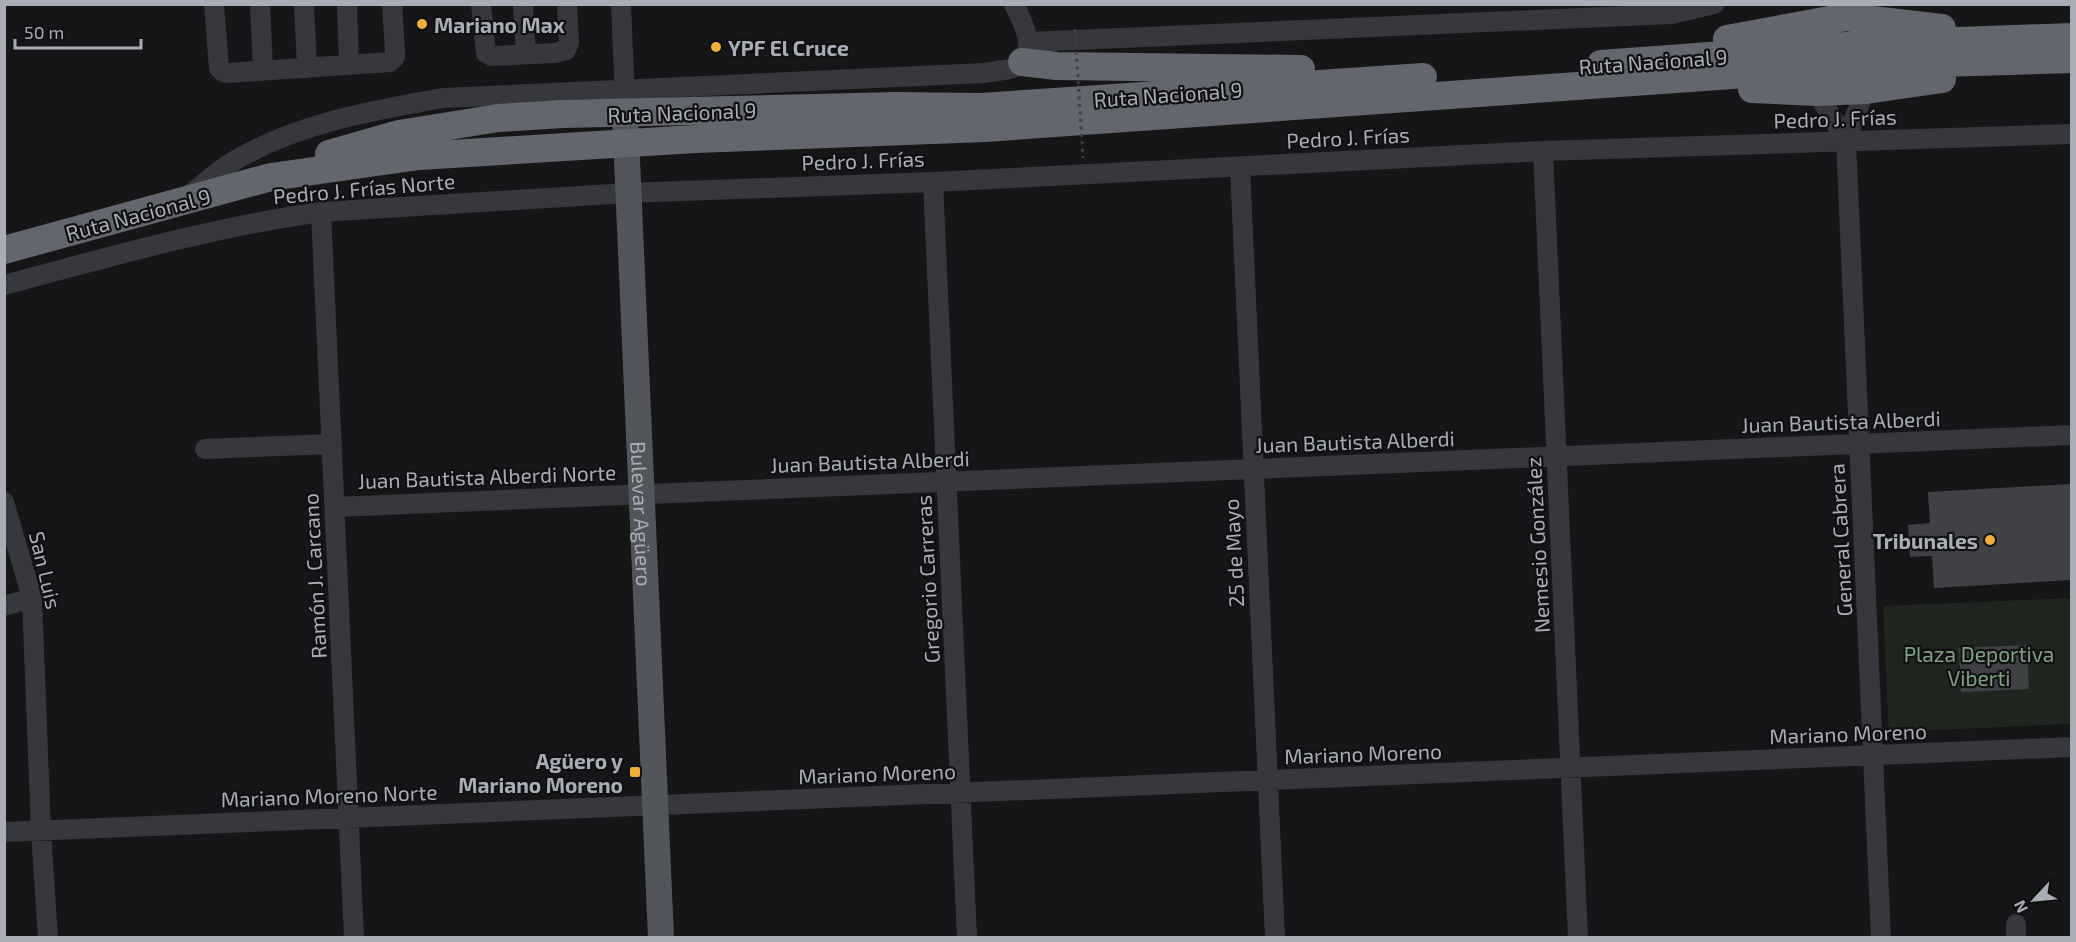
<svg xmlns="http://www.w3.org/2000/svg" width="2076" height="942" viewBox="0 0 2076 942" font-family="'Exo 2',sans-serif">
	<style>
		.green { fill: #1e261f }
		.building { fill: #404145 }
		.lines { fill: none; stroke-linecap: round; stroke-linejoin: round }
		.minor { stroke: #37383d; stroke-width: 20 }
		.major { stroke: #53555c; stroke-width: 26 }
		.highway { stroke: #63666e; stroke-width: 28 }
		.path-bridge { stroke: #3d3f44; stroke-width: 3; stroke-dasharray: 3 4.5; stroke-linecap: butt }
		.poi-dot { fill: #f2b134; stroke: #111113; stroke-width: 2 }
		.labels { text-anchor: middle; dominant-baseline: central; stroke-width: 4.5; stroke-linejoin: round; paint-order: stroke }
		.poi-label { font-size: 21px; font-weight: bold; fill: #a8adb8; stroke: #111113; text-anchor: start }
		.street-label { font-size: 21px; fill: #a8adb8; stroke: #111113 }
		.park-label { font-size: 21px; fill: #7fa381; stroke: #111113 }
	</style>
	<rect width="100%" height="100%" fill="#161618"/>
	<path class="green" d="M2071 598V724L1889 732 1883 606Z"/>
	<path class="building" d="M2072 484V580L1934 588 1932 556 1910 557 1908 525 1930 523 1928 492Z
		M2027 645 2029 689 1961 692 1959 648Z"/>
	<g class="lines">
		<path class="minor" d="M214 4 219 68 223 72 228 73 390 62 395 57V51L392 4
			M260 4 263 70
			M304 4 307 68
			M347 4 349 65
			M481 4 486 53 492 56 555 53 566 50 569 42 567 4
			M523 4 526 54
			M621 4 625 101
			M1029 42 1672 14 1714 4
			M1868 81 1846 141 1881 938
			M1817 92 1846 141
			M1543 151 1578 938
			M1240 167 1275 938
			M933 182 967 938
			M189 196C202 185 215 173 229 164 293 124 370 111 443 98L984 73C993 71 1004 71 1013 68 1042 57 1023 23 1014 4
			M321 212 354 938
			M4 285C109 257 214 227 321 212L628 193 933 182 1543 151 2072 134
			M205 449 332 444
			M4 502 32 598 41 831 48 938
			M335 507 2072 435
			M4 606 32 598
			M4 832 2072 747
			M2016 924V938"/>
		<path class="major" id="s1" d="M625 114 661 938"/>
		<path class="highway" d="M1727 39 1846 17 1942 28
			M1022 62 1057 66 1301 69
			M1601 64 1873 44 2072 37
			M1752 89 1817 92 1866 90 1942 79
			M329 154 399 134 498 118 563 114 895 106 981 107 1423 77
			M4 250 271 177 419 156 695 139 985 128 1873 65 2072 59"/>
		<path class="path-bridge" d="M1075 29 1083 158"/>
	</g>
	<g class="poi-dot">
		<circle cx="422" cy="24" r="6"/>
		<circle cx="716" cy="47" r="6"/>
		<circle cx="1990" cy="540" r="6"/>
		<rect x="629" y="766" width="12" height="12" rx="3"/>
	</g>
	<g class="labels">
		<g class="poi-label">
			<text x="434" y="24">Mariano Max</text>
			<text x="728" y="47">YPF El Cruce</text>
			<text x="1978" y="540" text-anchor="end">Tribunales</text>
			<text x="623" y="760" text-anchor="end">Agüero y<tspan x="623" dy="24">Mariano Moreno</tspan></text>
		</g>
		<g class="street-label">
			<text transform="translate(1653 61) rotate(-4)">Ruta Nacional 9</text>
			<text transform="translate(1168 94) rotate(-4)">Ruta Nacional 9</text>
			<text transform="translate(682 112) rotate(-2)">Ruta Nacional 9</text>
			<text transform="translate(1835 118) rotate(-2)">Pedro J. Frías</text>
			<text transform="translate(1348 137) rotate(-3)">Pedro J. Frías</text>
			<text transform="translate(863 160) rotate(-2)">Pedro J. Frías</text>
			<text transform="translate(364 188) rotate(-5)">Pedro J. Frías Norte</text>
			<text transform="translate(138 214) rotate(-15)">Ruta Nacional 9</text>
			<text transform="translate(1841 421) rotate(-2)">Juan Bautista Alberdi</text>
			<text transform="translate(1355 441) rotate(-2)">Juan Bautista Alberdi</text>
			<text transform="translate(870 461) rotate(-2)">Juan Bautista Alberdi</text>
			<text transform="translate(487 476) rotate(-2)">Juan Bautista Alberdi Norte</text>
			<text stroke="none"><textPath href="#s1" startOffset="400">Bulevar Agüero</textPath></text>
			<text transform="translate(1840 540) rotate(-93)">General Cabrera</text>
			<text transform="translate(1537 545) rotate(-93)">Nemesio González</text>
			<text transform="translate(1233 553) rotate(-93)">25 de Mayo</text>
			<text transform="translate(46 570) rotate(77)">San Luis</text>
			<text transform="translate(314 576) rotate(-93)">Ramón J. Carcano</text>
			<text transform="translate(927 579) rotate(-93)">Gregorio Carreras</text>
			<text transform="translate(1848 733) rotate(-2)">Mariano Moreno</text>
			<text transform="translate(1363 753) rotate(-2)">Mariano Moreno</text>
			<text transform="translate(877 773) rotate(-2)">Mariano Moreno</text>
			<text transform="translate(329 795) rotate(-2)">Mariano Moreno Norte</text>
		</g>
		<g class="park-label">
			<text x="1979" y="653">Plaza Deportiva<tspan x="1979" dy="24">Viberti</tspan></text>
		</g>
	</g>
	<rect width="2076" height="942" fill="none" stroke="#a8adb8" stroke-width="12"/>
	<g transform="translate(2034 900) rotate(244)" stroke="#111113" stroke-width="4.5" paint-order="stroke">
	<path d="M0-4.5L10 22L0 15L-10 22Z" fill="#a8adb8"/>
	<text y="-9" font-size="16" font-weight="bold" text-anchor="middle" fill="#a8adb8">N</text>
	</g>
	<path d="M15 39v9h126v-9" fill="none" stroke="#a8adb8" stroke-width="3"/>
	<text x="24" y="39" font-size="18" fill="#a8adb8" stroke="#111113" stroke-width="4.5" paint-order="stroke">50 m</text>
</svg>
